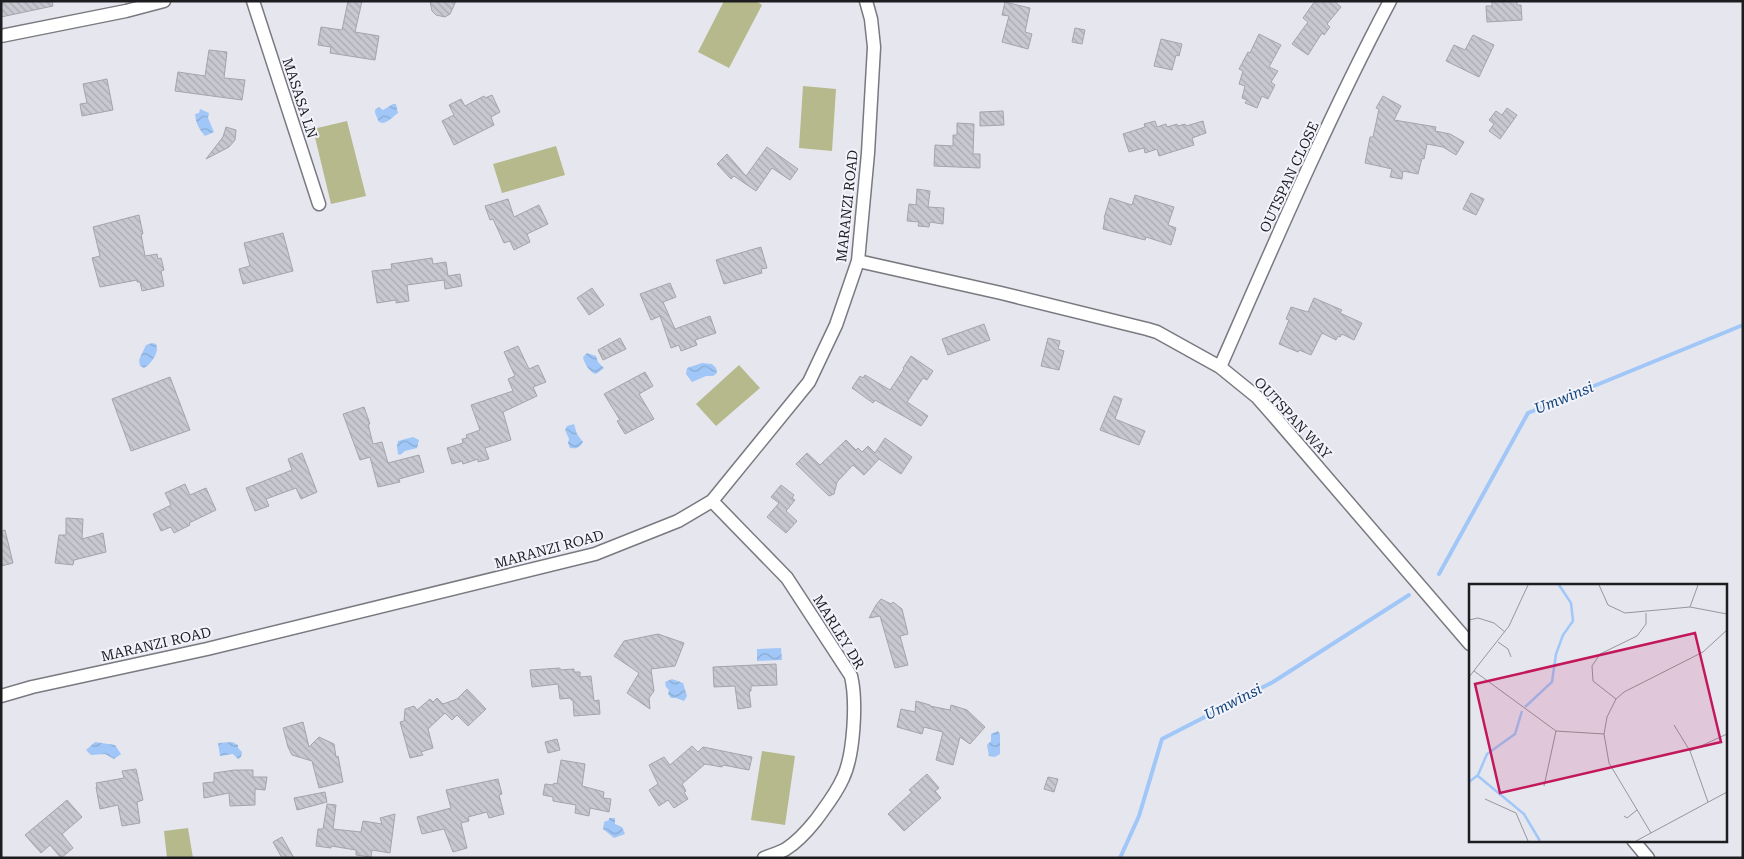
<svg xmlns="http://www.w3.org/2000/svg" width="1744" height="859" viewBox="0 0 1744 859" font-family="'Roboto Serif',serif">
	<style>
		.garden { fill: #b6b98b }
		.water { fill: url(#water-waves) }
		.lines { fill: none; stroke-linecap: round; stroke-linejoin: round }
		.stream { stroke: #a0c7f7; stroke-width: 4 }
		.building { fill: url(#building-back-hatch); stroke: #a4a4ac }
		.street-casing { stroke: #797980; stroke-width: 15 }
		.street { stroke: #fff; stroke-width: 12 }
		.labels { text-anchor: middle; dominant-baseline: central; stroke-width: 4; stroke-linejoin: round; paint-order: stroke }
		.street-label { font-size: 14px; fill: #1d1d20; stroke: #f3f3fc }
		.water-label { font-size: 15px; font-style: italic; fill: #134479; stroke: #f3f3fc }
		.inset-river { fill: none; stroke: #a0c7f7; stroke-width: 2.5 }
		.inset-road { fill: none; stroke: #96969c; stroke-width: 1 }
		.view { fill: #c2185b; fill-opacity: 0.15; stroke: #c2185b; stroke-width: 2.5 }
		.inset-edge { fill: none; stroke: #1d1d20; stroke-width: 2.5 }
	</style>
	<defs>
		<pattern id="water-waves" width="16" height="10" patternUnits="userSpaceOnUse" patternTransform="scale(1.25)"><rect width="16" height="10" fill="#a0c7f7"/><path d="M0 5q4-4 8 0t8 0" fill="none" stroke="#89aad3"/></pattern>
		<pattern id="building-back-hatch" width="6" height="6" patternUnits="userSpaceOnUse" patternTransform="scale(1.25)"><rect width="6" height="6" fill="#c7c8d0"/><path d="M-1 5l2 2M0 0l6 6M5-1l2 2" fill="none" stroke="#aaabb2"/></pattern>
	</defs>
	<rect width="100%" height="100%" fill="#e6e6ef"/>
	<path class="garden" d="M724 1H756L762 5 729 68 698 52Z
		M803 86 836 89 832 151 799 148Z
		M347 121 366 196 331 204 313 129Z
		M556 146 565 175 502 193 493 164Z
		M739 365 760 388 716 426 696 404Z
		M762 751 795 756 785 825 751 820Z
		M188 828 193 858H167L164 831Z"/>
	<path class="water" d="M393 104H396L398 113C392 117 390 121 383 123L379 122 375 113V110L379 107 383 110Z
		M200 109 209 113 208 118 214 132 205 136C199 129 196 124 195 114L199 113Z
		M152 343 156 344C160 352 151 364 144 368L140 366 139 360 146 345Z
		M587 353 596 356 598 362 604 368 596 374C590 373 584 363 583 357Z
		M702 363 712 364 716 368 717 373 713 376H706L692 382 686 374 687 368Z
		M574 424 577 434 583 442C579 448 577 449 570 448L568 443 569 439 565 430 567 426Z
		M413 437 419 440 417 448 405 451 400 455 398 454 397 446 398 441Z
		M781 648 782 660 757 661V649Z
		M672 679 683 683 687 696 684 701 676 698H671L668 694 669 690 666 687 665 682Z
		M998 731 1000 734V754L995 757 989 756 987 745 991 741V734Z
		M95 742 115 745 121 754 114 759 105 754 91 755 86 750Z
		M232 742 238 745V748L242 752 241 757 238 759 233 754 220 756 218 743Z
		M609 818H615V824L622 827 625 834 614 838 603 829 604 822 609 820Z"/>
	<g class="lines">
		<path class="stream" d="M1439 574 1528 413 1743 325
			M1120 858 1139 816 1162 739 1273 682 1409 595"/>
	</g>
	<path class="building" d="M1 1H52L53 6 1 17Z
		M348 1H362L355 32 379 36 375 60 330 53 331 47 318 45 321 27 342 30Z
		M430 1H456L450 14 445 17 436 15 432 11Z
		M1315 1H1334L1341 7 1327 24 1330 27 1324 35 1322 33 1308 55 1292 44 1308 22 1303 18Z
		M1492 1H1517V5H1521L1522 20 1487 22 1486 6H1492Z
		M1005 2 1030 8 1025 32 1032 34 1028 49 1002 42 1009 16 1002 15Z
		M1075 28 1085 30 1082 44 1072 42Z
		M1259 34 1281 45 1269 67 1278 71 1271 82 1275 85 1268 99 1262 96 1257 108 1245 103 1247 100 1242 98 1245 86 1239 84 1243 71 1239 69 1248 52 1250 53Z
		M1473 35 1494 45 1479 77 1446 61 1454 45 1465 50Z
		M1161 39 1182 44 1179 56 1176 55 1172 70 1154 66Z
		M209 50 227 52 224 78 245 80 242 100 175 91 178 72 205 76Z
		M107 79 113 110 82 116 80 104 87 103 83 84Z
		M492 95 500 112 491 117 494 125 454 145 442 121 454 115 449 105 461 99 465 106 484 96 485 98Z
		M1383 96 1401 106 1394 120 1436 127 1435 131 1450 134 1464 142 1456 155 1443 147 1427 144 1424 159 1422 158 1418 174 1403 171 1402 179 1390 177 1392 169 1365 163 1370 137H1373L1379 109 1376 108Z
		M1507 108 1517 115 1500 139 1489 131 1494 124 1489 120 1496 111 1502 115Z
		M1003 111 1004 125 980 126V112Z
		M1155 121 1157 127 1166 124 1167 127 1177 124 1178 126 1185 124 1186 126 1203 121 1206 133 1192 138 1194 145 1159 156 1157 149 1145 153 1144 148 1129 152 1123 134 1145 127 1144 124Z
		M957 123 974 124 973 154H980V168L934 166 935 145 953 146V135H957Z
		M226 127 236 130 235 140 229 147 206 159 223 137Z
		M767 147 798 169 790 180 772 168 756 191 734 176 731 179 717 164 727 154 746 176Z
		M917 189 930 191 928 207 944 208 943 224 930 222 929 227 918 226 919 222 907 221 909 204 916 205Z
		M1471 193 1484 199 1476 215 1463 209Z
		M1135 195 1174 207 1168 225 1176 228 1171 245 1146 237 1145 240 1103 229 1105 218H1104L1110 198 1132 205Z
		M508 199 514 217 539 205 548 224 527 234 530 242 514 250 510 241 504 243 493 219 490 220 485 206Z
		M139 215 143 234H141L145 256 157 254 158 259 161 258 164 270 161 271 164 286 142 291 140 282H137V280L100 287 92 258 100 256 93 227Z
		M283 233 293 271 243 284 239 269 250 266 244 243Z
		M761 247 767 268 761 269 762 273 724 284 716 260Z
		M432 258 433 264 446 262 448 276 460 274 462 286 445 289 444 280 407 285 409 301 396 303V300L377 303 372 271 392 269 391 264Z
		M670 283 676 297 663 302 675 329 710 316 716 333 695 340 697 345 681 351 679 345 671 348 660 316 651 320 640 294Z
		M592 288 604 305 589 315 577 298Z
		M1314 298 1342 310 1340 313 1362 323 1354 340 1342 334 1340 337 1338 336 1336 340 1322 333 1311 355 1299 350 1298 352 1279 344 1289 320 1286 319 1291 307 1308 312Z
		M984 324 990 340 948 355 942 339Z
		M620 338 626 349 603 360 598 350Z
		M1048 338 1060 341 1058 349 1064 351 1059 370 1041 366Z
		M518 346 529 369 538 365 546 382 533 387 537 396 503 412 511 440 485 448 489 459 478 462V459L463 464 462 461 452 464 447 448 463 443 462 439 467 438 466 435 480 430 471 405 513 391 508 379 515 376 504 352Z
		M911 356 933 371 927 380 923 378 907 402 928 416 921 426 875 400 873 403 852 388 860 376 863 378 865 375 890 390 904 369 903 368Z
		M645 372 653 386 639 394 654 419 625 434 617 421 620 420 604 394Z
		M170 377 190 430 131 451 112 399Z
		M1114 396 1122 399 1115 419 1145 431 1139 445 1100 430Z
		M364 407 370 424H368L373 444 382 442 388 463 419 455 424 472 399 479 400 482 378 487 370 457 360 460 343 414Z
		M885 438 912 457 901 474 879 459 864 475 853 465 837 482 834 494 829 496 796 464 807 453 820 465 846 440 856 450 858 448 862 452 868 446 875 453Z
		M302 453 317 492 301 499 296 488 266 499 269 506 255 511 246 488 292 470 288 459Z
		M185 484 190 495 206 488 216 510 189 523 190 525 174 533 171 527 161 531 153 514 171 505 165 493Z
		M781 485 794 495 792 498 795 500 786 511 797 521 786 533 767 517 779 503 771 497Z
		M66 518 83 519 82 539 103 533 106 552 74 560 73 565 55 563 59 535H66Z
		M5 530 13 563 1 566V531Z
		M881 599 891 604 893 602 902 609 908 634 900 636 908 665 895 668 880 616 869 618 876 605Z
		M658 634 684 643 675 666 651 669 654 691 649 698 650 709 627 693 639 673 614 656 624 641Z
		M776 664 777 685 751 686V691H749L751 707 738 709 735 686 714 687 713 667Z
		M560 668V670L574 669V672H580V677L591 676 594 701 599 700 600 714 574 716 573 700H571V698L560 699 558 684 532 687 530 670Z
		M467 689 486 709 468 726 457 715 452 720 445 713 428 729 433 748 421 752 423 755 410 758 400 722 404 721 405 709 414 706 417 710 430 699 433 702 437 698 443 704 457 699Z
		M916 701 930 705V706L950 710 951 705 967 710 985 727 970 744 960 737 953 765 936 760 943 732 924 727 922 734 897 727 901 709 915 712Z
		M303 722 309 747 319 737 334 744 336 757 338 756 343 782 319 788 312 761 292 755 288 747 283 728Z
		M557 739 560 750 548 753 545 742Z
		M692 746 698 752 703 747 752 757 749 770 723 765 722 767 705 764 682 784 686 791 684 792 688 799 674 808 668 800 659 806 649 790 658 784 649 765 664 757 670 765Z
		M561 760 585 764 582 786 604 792 603 798 611 799 609 812 590 808 589 816 575 813 576 805 553 801V797L543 795 545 784 553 785 554 783 557 784Z
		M136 769 143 800 137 802 140 823 122 826 118 805 100 809 96 787H97L96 783 124 778 122 771Z
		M235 770H253V777H267L265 790 255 789V805L230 806 229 793 204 798 203 783 214 782V773Z
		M927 774 939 788 935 791 941 798 904 831 888 814 912 792 909 790Z
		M1048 777 1058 779 1054 792 1044 789Z
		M498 779 502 794 499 795 504 814 489 818 487 812 468 817 469 821 461 823 467 848 453 852 444 829 422 834 417 817 451 808 446 790Z
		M325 792 327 802 297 810 294 798Z
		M67 800 82 817 62 834 73 848 61 858 50 845 41 853 25 835Z
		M327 804 336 805 333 829 361 832 363 821 382 824 380 818 395 814 390 853 372 850 371 857 356 855V850L331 846V848L316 846 318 829H323Z
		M282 837 294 858H282L273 842Z"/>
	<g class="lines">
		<defs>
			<path id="street" d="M253 1 319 204
				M1 36 126 11 164 1
				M858 261 1001 293 1147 329 1157 332 1220 367 1257 397 1272 414 1470 644
				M1220 367C1274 244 1327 120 1390 1
				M712 501 787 578 851 676C857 701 854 755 843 778 836 794 826 806 816 820 808 830 797 842 786 849 779 853 771 855 764 858
				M1 696 32 687 207 649 595 554 678 521 712 501 809 382 836 325 858 261 868 153 874 47 871 19 866 1
				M1633 840 1648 858"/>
		</defs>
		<use href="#street" class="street-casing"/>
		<use href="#street" class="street"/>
	</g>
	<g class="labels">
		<g class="street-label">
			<text transform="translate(300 98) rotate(72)">MASASA LN</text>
			<text transform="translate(1289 177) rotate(-65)">OUTSPAN CLOSE</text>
			<text transform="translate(847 206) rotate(-84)">MARANZI ROAD</text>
			<text transform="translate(1293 418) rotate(47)">OUTSPAN WAY</text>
			<text transform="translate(549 549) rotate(-15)">MARANZI ROAD</text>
			<text transform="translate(839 632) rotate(58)">MARLEY DR</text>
			<text transform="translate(156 644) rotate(-13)">MARANZI ROAD</text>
		</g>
		<g class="water-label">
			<text transform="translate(1564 398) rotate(-22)">Umwinsi</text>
			<text transform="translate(1233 702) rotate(-27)">Umwinsi</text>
		</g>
	</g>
	<g transform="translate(1469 584)">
		<rect width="258" height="258" fill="#e6e6ef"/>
		<path class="inset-river" d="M56 123 83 98 87 70 94 51 104 37 102 19 90 1M9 192 55 230 71 257M0 198 9 191 18 170 46 150 53 127"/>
		<path class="inset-road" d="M130 1 139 21 156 29 221 23 258 30M221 23 229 1M0 36 9 34 25 39 36 48M29 58 39 65 42 73M5 87 87 147 135 150M0 93 40 42 59 1M147 115 124 97 123 82 131 70 168 52 177 40V29M205 141 221 167 239 218M221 167 258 150M75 202 87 147M16 215 47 229 59 257M155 232 158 234 168 226M182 249 140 179 135 150 138 133 147 115 155 108 234 68 258 46M167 257 258 208"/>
		<path class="view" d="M226 49 252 158 31 209 6 100Z"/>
		<rect width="258" height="258" class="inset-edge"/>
	</g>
	<rect width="1744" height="859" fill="none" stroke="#1d1d20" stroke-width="5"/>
</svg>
